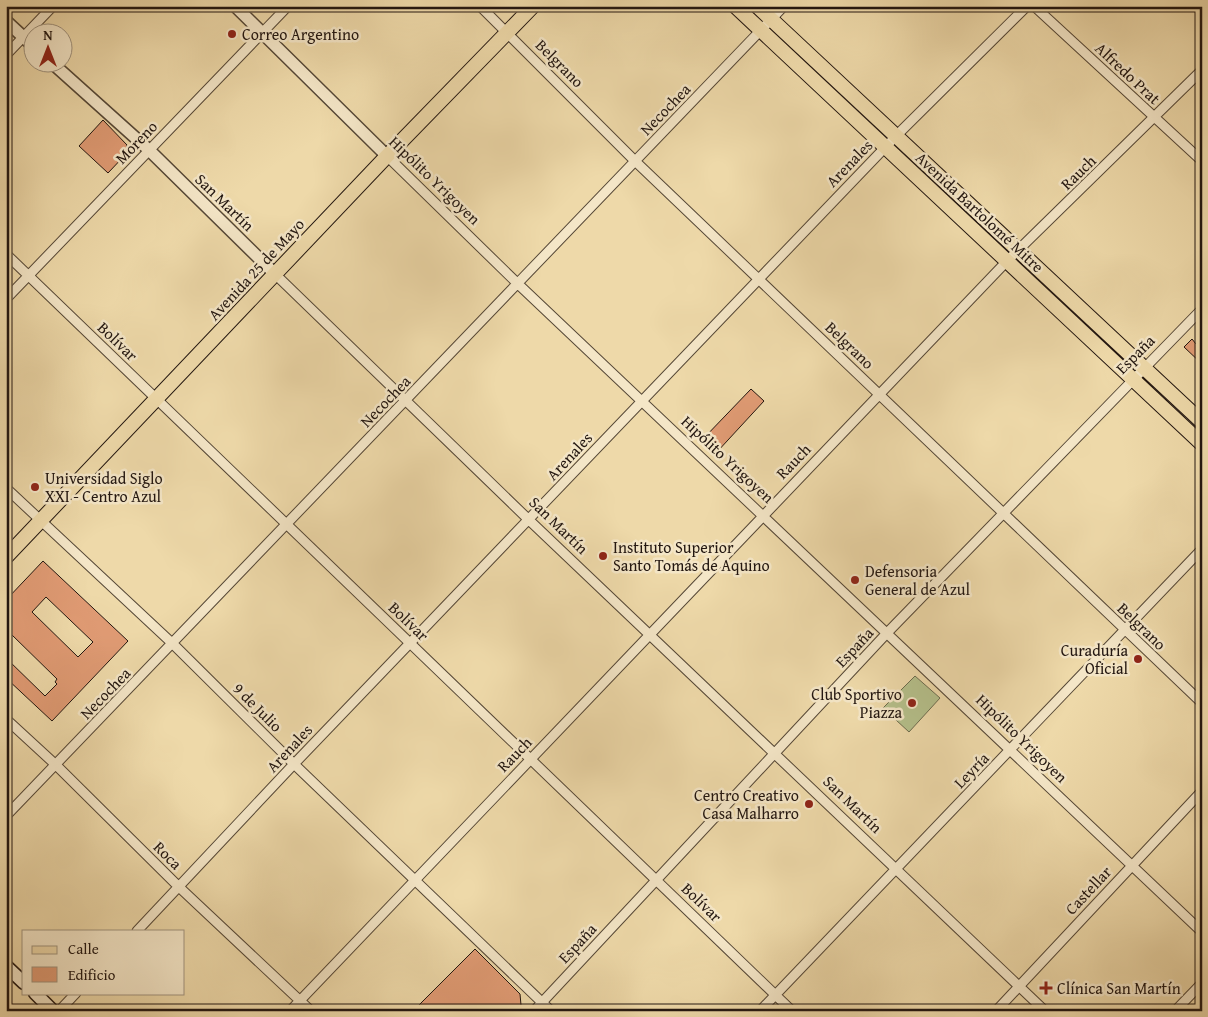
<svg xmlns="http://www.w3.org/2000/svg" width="1208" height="1017" viewBox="0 0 1208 1017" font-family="'Gentium Book Plus',serif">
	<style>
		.green { fill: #b5c08b; stroke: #6c6b4e }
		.building { fill: #e09b74; stroke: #221610; fill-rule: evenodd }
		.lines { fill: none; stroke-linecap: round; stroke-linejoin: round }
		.minor-casing { stroke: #554736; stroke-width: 11 }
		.tertiary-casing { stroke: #554736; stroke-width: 14 }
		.secondary-casing { stroke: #221610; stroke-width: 15 }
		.primary-casing { stroke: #221610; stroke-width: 16 }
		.minor { stroke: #f4e6c7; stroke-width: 9 }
		.tertiary { stroke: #f4e6c7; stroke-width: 11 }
		.secondary { stroke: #f4e6c7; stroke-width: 12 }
		.primary { stroke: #eed9a9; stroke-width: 14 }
		.poi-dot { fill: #8f2418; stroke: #f4e6c7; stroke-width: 2 }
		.labels { text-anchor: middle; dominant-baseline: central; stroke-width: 5; stroke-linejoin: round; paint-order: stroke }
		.poi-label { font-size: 16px; fill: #221610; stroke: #f4e6c7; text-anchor: start }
		.street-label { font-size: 16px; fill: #221610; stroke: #f4e6c7 }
	</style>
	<rect width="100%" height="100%" fill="#eed9a9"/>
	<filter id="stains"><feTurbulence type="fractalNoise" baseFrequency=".004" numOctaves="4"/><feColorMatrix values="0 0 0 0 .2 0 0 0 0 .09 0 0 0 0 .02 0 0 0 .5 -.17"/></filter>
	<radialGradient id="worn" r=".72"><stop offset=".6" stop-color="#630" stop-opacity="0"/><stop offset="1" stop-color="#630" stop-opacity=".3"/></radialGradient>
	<path class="green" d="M915 676 940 698 909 732 883 708Z"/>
	<path class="building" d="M103 120 127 145 126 154 108 173 79 146Z
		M1202 338V364L1184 347 1192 339 1196 344Z
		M751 389 764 401 716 453 702 440Z
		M43 561 128 641 52 721 6 678V658L45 696 57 684 55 682 57 679 11 634 6 638V600ZM46 597 93 642 78 657 32 612Z
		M475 949 520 994 521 1005 515 1011H413Z"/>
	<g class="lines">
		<defs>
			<path id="minor" d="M480 6 635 161 1202 703
				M1034 6 1202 161
				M6 55 53 6
				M387 156 517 283 1202 932
				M6 254 792 1011
				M275 274 529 520 1045 1011
				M6 299 288 6
				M6 488 173 644 294 764 551 1011
				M6 719 56 765 179 887 311 1011
				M6 816 784 6
				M137 931 294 764 897 135 1027 6
				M59 1011 76 993
				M290 1011 1007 261 1202 70
				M534 1011 887 633 1202 309
				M760 1011 1202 549
				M996 1011 1202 791
				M1175 1011 1202 983"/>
			<path id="tertiary" d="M235 6 387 156
				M6 21 32 45
				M51 62 149 150 275 274"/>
			<path id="secondary" d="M6 966 24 983
				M35 993 53 1011"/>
			<path id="primary" d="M735 6 1202 444
				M757 6 1202 422
				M6 557 387 156 533 6"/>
		</defs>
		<use href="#minor" class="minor-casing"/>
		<use href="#tertiary" class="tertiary-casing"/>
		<use href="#secondary" class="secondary-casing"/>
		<use href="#primary" class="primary-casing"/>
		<use href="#minor" class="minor"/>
		<use href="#tertiary" class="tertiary"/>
		<use href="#secondary" class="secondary"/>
		<use href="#primary" class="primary"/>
	</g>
	<g class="poi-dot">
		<circle cx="232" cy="34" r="5"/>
		<circle cx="35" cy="487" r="5"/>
		<circle cx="603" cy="556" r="5"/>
		<circle cx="855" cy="580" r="5"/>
		<circle cx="1138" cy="659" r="5"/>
		<circle cx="912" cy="703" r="5"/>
		<circle cx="809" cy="804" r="5"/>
		<path d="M1043.5 980.5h5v5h5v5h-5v5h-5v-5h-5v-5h5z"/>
	</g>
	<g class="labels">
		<g class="poi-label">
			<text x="242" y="34">Correo Argentino</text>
			<text x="45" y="478">Universidad Siglo<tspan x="45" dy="18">XXI - Centro Azul</tspan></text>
			<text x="613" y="547">Instituto Superior<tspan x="613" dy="18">Santo Tomás de Aquino</tspan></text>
			<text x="865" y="571">Defensoria<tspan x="865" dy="18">General de Azul</tspan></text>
			<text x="1128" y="650" text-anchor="end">Curaduría<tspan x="1128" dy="18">Oficial</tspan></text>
			<text x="902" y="694" text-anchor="end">Club Sportivo<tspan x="902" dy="18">Piazza</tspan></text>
			<text x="799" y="795" text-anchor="end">Centro Creativo<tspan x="799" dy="18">Casa Malharro</tspan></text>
			<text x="1057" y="988">Clínica San Martín</text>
		</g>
		<g class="street-label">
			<text transform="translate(560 63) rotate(45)">Belgrano</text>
			<text transform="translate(1128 73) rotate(43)">Alfredo Prat</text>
			<text transform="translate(665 109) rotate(-46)">Necochea</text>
			<text transform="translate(136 142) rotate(-46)">Moreno</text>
			<text transform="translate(849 163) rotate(-46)">Arenales</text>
			<text transform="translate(1078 172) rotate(-44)">Rauch</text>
			<text transform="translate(435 180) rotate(44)">Hipólito Yrigoyen</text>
			<text transform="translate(225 202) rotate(44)">San Martín</text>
			<text transform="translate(980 212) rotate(43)">Avenida Bartolomé Mitre</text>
			<text transform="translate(256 269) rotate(-47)">Avenida 25 de Mayo</text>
			<text transform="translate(118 341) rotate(44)">Bolívar</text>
			<text transform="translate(850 345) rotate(44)">Belgrano</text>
			<text transform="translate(1135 354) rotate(-45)">España</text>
			<text transform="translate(385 401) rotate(-46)">Necochea</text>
			<text transform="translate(569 456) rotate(-47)">Arenales</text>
			<text transform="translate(728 459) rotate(43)">Hipólito Yrigoyen</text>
			<text transform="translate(793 461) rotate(-46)">Rauch</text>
			<text transform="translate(559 525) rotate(44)">San Martín</text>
			<text transform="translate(409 621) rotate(44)">Bolívar</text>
			<text transform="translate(1142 626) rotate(44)">Belgrano</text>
			<text transform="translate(854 647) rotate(-47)">España</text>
			<text transform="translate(105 693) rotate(-46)">Necochea</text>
			<text transform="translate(258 707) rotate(45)">9 de Julio</text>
			<text transform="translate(1022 738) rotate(44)">Hipólito Yrigoyen</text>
			<text transform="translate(289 748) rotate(-47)">Arenales</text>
			<text transform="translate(514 754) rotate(-46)">Rauch</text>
			<text transform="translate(971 770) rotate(-46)">Leyría</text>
			<text transform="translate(853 804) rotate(44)">San Martín</text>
			<text transform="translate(168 855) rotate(45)">Roca</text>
			<text transform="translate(1088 890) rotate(-47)">Castellar</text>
			<text transform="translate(702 902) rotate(44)">Bolívar</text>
			<text transform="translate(577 943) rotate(-47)">España</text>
		</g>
	</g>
	<rect width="1208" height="1017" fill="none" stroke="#eed9a9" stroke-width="25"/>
	<rect x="8" y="8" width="1193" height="1002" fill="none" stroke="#221610" stroke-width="2.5"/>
	<rect x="12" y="12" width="1183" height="992" fill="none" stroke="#221610"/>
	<rect x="22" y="930" width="162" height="65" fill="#f4e6c7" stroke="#a0937e"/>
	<rect x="32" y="946" width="25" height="8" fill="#eed9a9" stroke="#a0937e"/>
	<text x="68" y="954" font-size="15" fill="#221610">Calle</text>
	<rect x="32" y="967" width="25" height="15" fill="#e09b74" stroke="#a0937e"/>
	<text x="68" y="980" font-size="15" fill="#221610">Edificio</text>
	<g transform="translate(48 48)"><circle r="24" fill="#f4e6c7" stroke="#a0937e"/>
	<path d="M0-4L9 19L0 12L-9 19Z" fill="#8f2418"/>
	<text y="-8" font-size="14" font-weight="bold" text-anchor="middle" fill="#221610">N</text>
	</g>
	<rect width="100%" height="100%" filter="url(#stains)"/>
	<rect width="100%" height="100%" fill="url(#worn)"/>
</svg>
